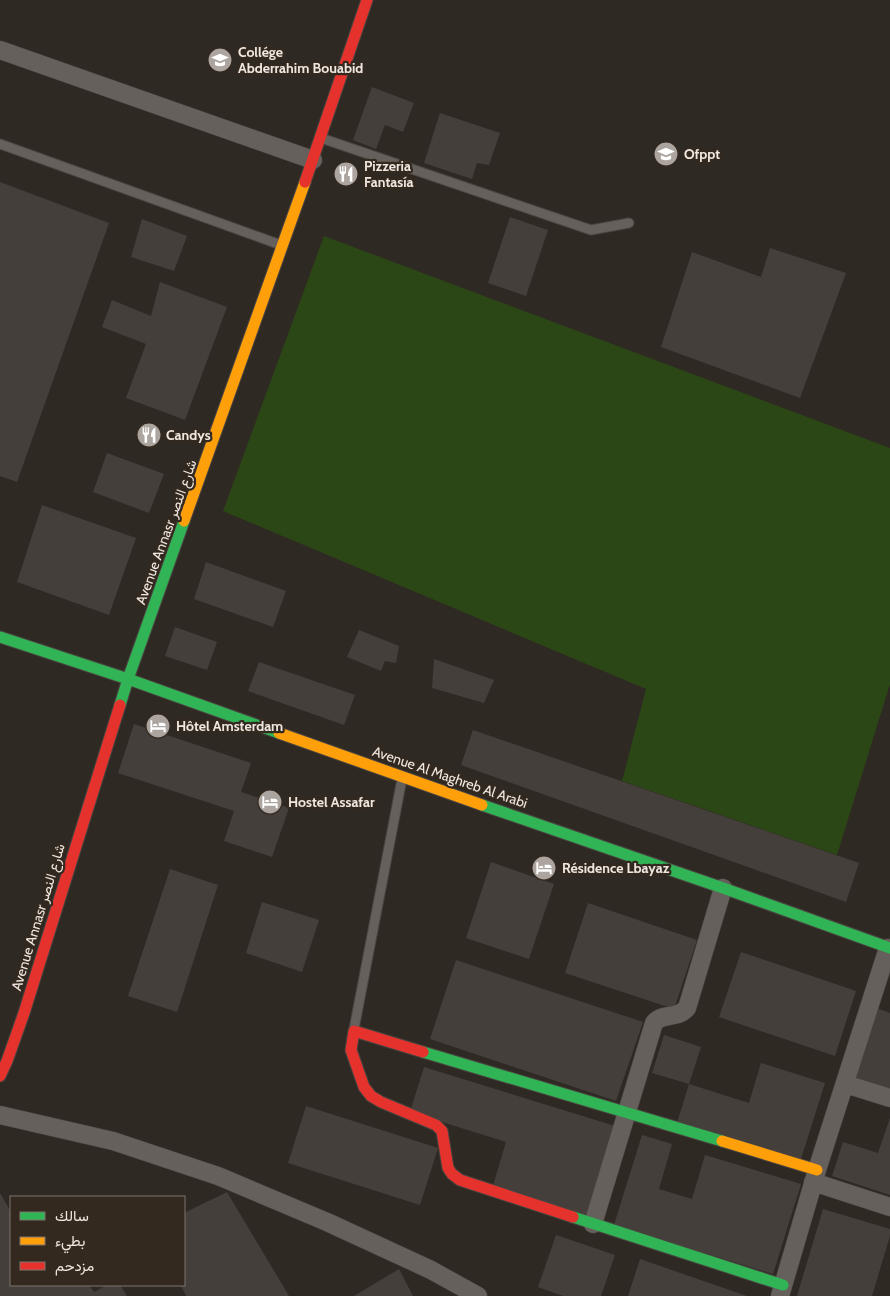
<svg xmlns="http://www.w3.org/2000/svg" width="890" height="1296" viewBox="0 0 890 1296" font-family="Cabin,Vazirmatn,sans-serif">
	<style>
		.green { fill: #2c4716 }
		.building { fill: #453f3c }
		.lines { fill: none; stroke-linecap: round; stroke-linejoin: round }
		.lane-casing { stroke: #4a4540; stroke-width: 11 }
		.street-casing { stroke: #4a4540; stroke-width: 19 }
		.fast-casing { stroke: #4a4540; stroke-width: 13 }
		.slow-casing { stroke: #4a4540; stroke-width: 13 }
		.jam-casing { stroke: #4a4540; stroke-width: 13 }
		.lane { stroke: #65605b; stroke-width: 9 }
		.street { stroke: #65605b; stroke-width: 18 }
		.fast { stroke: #30b455; stroke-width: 11 }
		.slow { stroke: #ff9f0a; stroke-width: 11 }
		.jam { stroke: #e5322d; stroke-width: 11 }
		.labels { text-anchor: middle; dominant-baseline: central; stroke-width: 4.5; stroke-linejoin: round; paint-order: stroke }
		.poi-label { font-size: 14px; font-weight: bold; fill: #efe7e1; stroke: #33291f; text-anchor: start }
		.street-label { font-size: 14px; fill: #efe7e1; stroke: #33291f }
	</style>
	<rect width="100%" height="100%" fill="#2f2924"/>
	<path class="green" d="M324 236 890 448V684L837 855 622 781 646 689 223 511Z"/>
	<path class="building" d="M372 87 414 103 403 132 385 125 376 149 353 140Z
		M440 113 500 133 489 165 477 163 472 179 424 163Z
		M0 182 109 223 17 482 0 476Z
		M510 217 548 230 526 296 488 283Z
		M142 219 187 236 174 271 131 257Z
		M770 248 846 273 800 398 661 347 692 252 761 277Z
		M160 282 227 307 185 420 126 398 146 344 102 327 112 300 151 316Z
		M107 453 164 474 149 513 93 492Z
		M42 505 136 538 109 615 17 582Z
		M206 562 286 591 273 627 194 599Z
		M175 627 217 642 207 670 165 656Z
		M359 630 399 646 396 663 385 661 381 671 347 657Z
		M434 659 494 680 484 703 432 688Z
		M259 662 355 695 344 725 248 691Z
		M134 724 251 763 241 792 289 808 272 857 224 841 234 811 118 773Z
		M473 730 859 863 846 902 461 765Z
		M491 862 554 884 529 959 466 938Z
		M170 869 218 885 177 1012 128 996Z
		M262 902 319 920 302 972 246 953Z
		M588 903 697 940 674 1009 565 973Z
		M741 952 856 991 835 1056 719 1017Z
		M456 960 643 1022 616 1101 430 1039Z
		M877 1008 890 1013V1092L853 1078Z
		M664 1035 701 1047 689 1084 749 1103 761 1063 825 1083 800 1162 677 1123 689 1084 652 1073Z
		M424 1067 615 1126 587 1219 492 1189 506 1142 410 1112Z
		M306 1106 438 1148 420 1205 288 1163Z
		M890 1118V1195L832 1176 843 1142 878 1153Z
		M642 1135 672 1144 659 1189 692 1199 705 1155 801 1184 773 1274 614 1225Z
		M227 1192 289 1296H186L181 1285H184V1213Z
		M0 1193 11 1212V1285H89L94 1292 107 1285H120L127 1296H0Z
		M823 1209 890 1229V1236L872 1296H797Z
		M556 1235 615 1255 601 1296H563L538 1287Z
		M640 1259 747 1296H628Z
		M399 1269 413 1296H354Z"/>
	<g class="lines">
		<defs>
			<path id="lane" d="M321 138 591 230 629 223
				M0 144 281 245
				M354 1029 402 779"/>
			<path id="street" d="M0 50 313 160
				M845 1084 890 1098
				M0 1115 113 1141 218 1176 327 1222 431 1270 478 1296
				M813 1182 890 1207
				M593 1224 654 1023C663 1012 677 1020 687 1008L723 888
				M780 1296 817 1170 888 948"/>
			<path id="fast" d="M0 637 128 679 279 733
				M120 705 128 679 184 521
				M482 805 723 888 890 948
				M423 1052 722 1141
				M573 1217 783 1285"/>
			<path id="slow" d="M184 521 305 182
				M279 733 482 805
				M722 1141 817 1170"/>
			<path id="jam" d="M305 182 367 0
				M423 1052 354 1031 351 1050 364 1087 371 1096 381 1102 436 1125 442 1131 448 1168 452 1174 460 1180 573 1217
				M0 1076 7 1061 24 1013 120 705"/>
		</defs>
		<use href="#lane" class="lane-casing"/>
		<use href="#street" class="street-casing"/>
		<use href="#fast" class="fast-casing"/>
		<use href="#slow" class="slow-casing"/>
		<use href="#jam" class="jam-casing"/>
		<use href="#lane" class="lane"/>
		<use href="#street" class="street"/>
		<use href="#fast" class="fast"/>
		<use href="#slow" class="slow"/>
		<use href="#jam" class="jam"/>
	</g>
	<defs>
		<symbol id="university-disc" viewBox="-11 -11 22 22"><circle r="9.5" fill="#aca49f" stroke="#33291f"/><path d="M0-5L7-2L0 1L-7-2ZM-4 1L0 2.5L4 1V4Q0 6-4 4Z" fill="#fff"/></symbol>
		<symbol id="restaurant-disc" viewBox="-11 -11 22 22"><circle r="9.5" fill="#aca49f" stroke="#33291f"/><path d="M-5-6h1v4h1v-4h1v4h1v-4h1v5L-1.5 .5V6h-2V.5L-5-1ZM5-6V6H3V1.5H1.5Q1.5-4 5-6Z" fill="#fff"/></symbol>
		<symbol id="hotel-disc" viewBox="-11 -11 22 22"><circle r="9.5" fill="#aca49f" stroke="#33291f"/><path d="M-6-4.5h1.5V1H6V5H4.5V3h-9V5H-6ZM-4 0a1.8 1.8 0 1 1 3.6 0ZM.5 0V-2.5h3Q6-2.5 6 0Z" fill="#fff"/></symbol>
	</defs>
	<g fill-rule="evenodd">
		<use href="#university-disc" x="206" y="46" width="28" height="28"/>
		<use href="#university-disc" x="652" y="140" width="28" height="28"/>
		<use href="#restaurant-disc" x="332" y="160" width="28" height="28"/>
		<use href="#restaurant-disc" x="135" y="421" width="28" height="28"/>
		<use href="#hotel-disc" x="144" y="712" width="28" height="28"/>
		<use href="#hotel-disc" x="256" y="788" width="28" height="28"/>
		<use href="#hotel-disc" x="530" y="854" width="28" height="28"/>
	</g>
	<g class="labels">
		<g class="poi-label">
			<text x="238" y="52">Collége<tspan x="238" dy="16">Abderrahim Bouabid</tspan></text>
			<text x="684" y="154">Ofppt</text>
			<text x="364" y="166">Pizzeria<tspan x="364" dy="16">Fantasía</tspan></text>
			<text x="166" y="435">Candys</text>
			<text x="176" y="726">Hôtel Amsterdam</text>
			<text x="288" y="802">Hostel Assafar</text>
			<text x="562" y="868">Résidence Lbayaz</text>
		</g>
		<g class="street-label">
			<text transform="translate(166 532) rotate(-70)">Avenue Annasr شارع النصر</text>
			<text transform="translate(450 777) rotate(19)">Avenue Al Maghreb Al Arabi</text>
			<text transform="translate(38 917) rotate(-73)">Avenue Annasr شارع النصر</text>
		</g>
	</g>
	<rect x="10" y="1196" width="175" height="90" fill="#33291f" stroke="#7e756d"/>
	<rect x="20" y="1212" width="25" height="8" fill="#30b455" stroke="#7e756d"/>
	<text x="55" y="1221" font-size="15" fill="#efe7e1">سالك</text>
	<rect x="20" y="1237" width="25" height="8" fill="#ff9f0a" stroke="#7e756d"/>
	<text x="55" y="1246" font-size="15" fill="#efe7e1">بطيء</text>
	<rect x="20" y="1262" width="25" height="8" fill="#e5322d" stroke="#7e756d"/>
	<text x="55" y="1271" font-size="15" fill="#efe7e1">مزدحم</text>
</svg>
